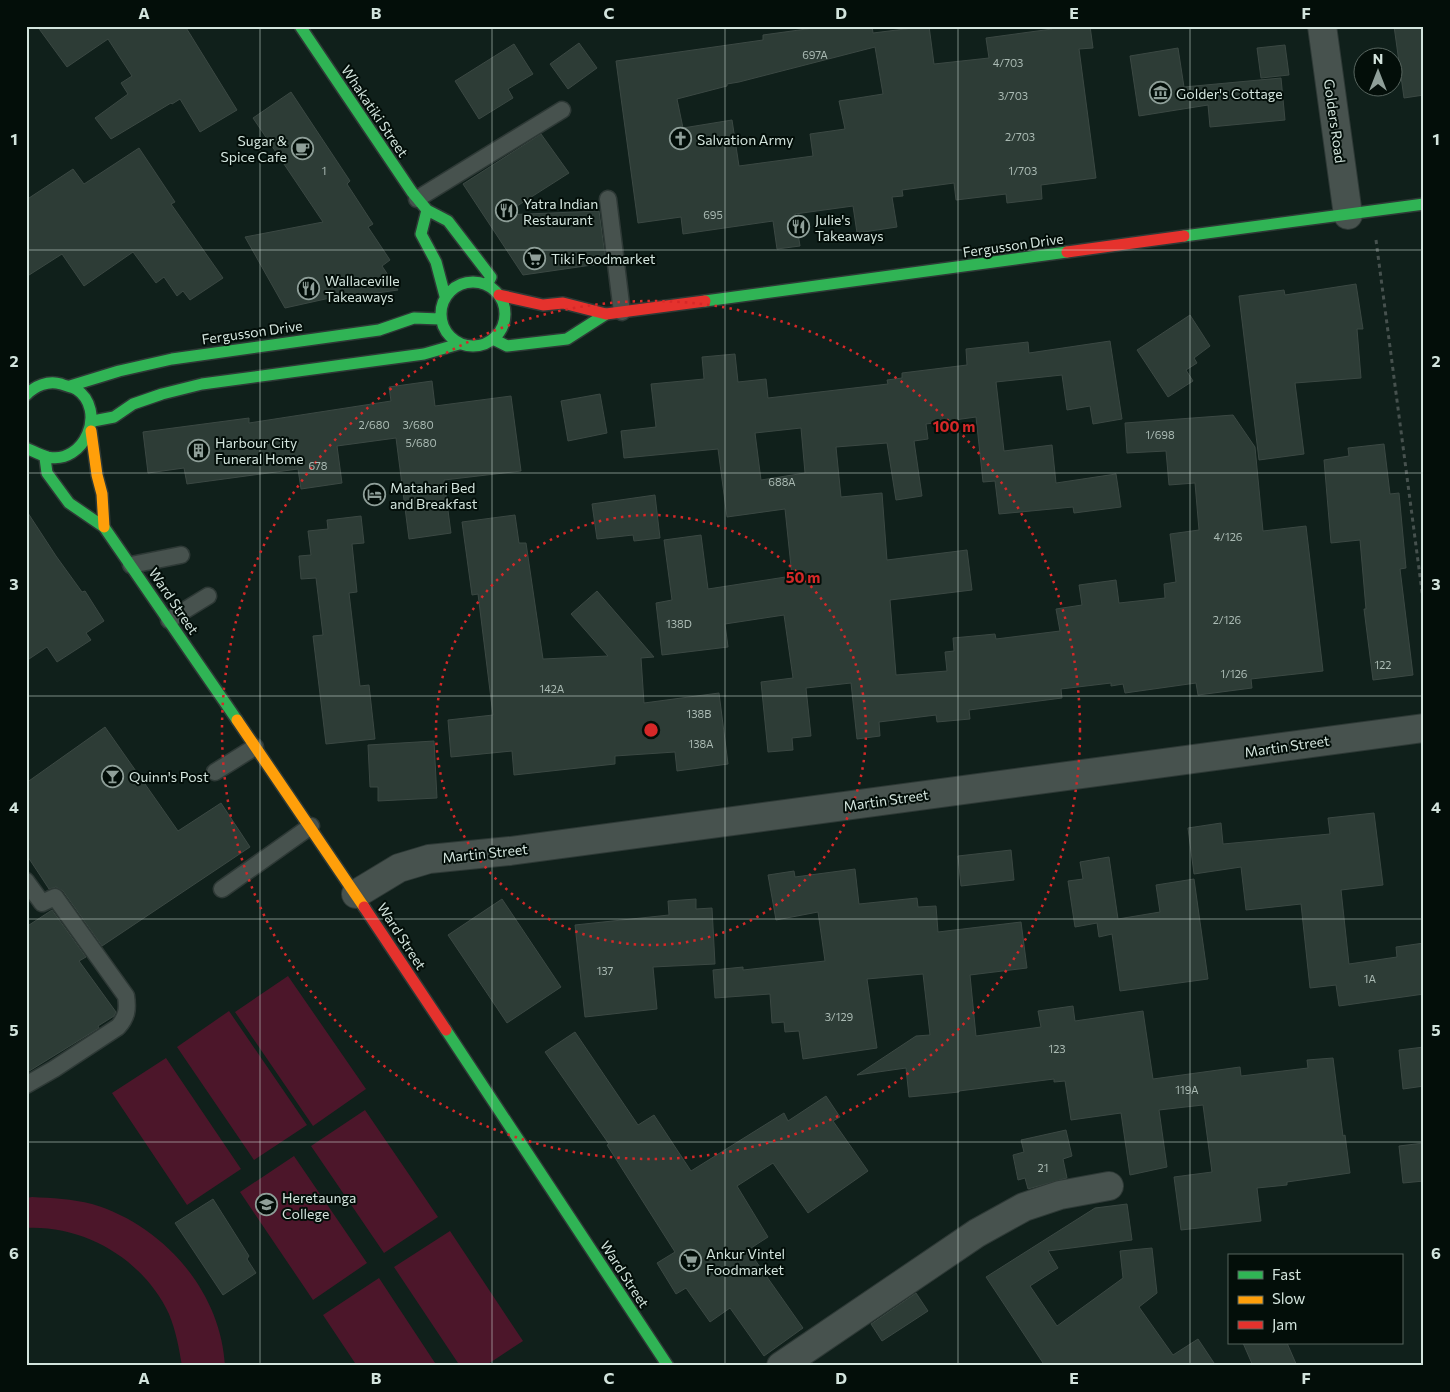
<svg xmlns="http://www.w3.org/2000/svg" width="1450" height="1392" viewBox="0 0 1450 1392" font-family="Commissioner,sans-serif">
	<style>
		.green { fill: #4c162a }
		.building { fill: #2d3c36; stroke: #3b4843; fill-rule: evenodd }
		.lines { fill: none; stroke-linecap: round; stroke-linejoin: round }
		.lane-casing { stroke: #2e3936; stroke-width: 19 }
		.street-casing { stroke: #2e3936; stroke-width: 30 }
		.fast-casing { stroke: #2e3936; stroke-width: 14 }
		.slow-casing { stroke: #2e3936; stroke-width: 14 }
		.jam-casing { stroke: #2e3936; stroke-width: 14 }
		.path { stroke: #46514e; stroke-width: 3; stroke-dasharray: 4 4; stroke-linecap: butt }
		.lane { stroke: #47524e; stroke-width: 16 }
		.street { stroke: #47524e; stroke-width: 28 }
		.fast { stroke: #30b455; stroke-width: 11 }
		.slow { stroke: #ff9f0a; stroke-width: 11 }
		.jam { stroke: #e5322d; stroke-width: 11 }
		.grid { fill: none; stroke: #d3e4dd; stroke-width: 1; stroke-opacity: 0.55 }
		.ring { fill: none; stroke: #d62828; stroke-width: 2.5; stroke-dasharray: 2.5 5 }
		.labels { text-anchor: middle; dominant-baseline: central; stroke-width: 4; stroke-linejoin: round; paint-order: stroke }
		.number-label { font-size: 11px; fill: #aabab3 }
		.poi-label { font-size: 14px; fill: #d3e4dd; stroke: #030e09; text-anchor: start }
		.street-label { font-size: 14px; fill: #d3e4dd; stroke: #030e09 }
		.centre { fill: #d62828; stroke: #030e09; stroke-width: 2.5 }
		.ring-label { font-size: 15px; text-anchor: middle; font-weight: bold; fill: #d62828; stroke: #030e09; stroke-width: 4; stroke-linejoin: round; paint-order: stroke }
		.neatline { fill: none; stroke: #d3e4dd; stroke-width: 2 }
		.grid-label { font-size: 16px; text-anchor: middle; font-weight: bold; fill: #d3e4dd }
	</style>
	<rect width="100%" height="100%" fill="#10201b"/>
	<path class="green" d="M288 976 366 1089 313 1126 235 1012Z
		M229 1011 307 1125 254 1160 177 1047Z
		M166 1058 241 1169 187 1205 112 1093Z
		M365 1110 438 1217 384 1253 311 1146Z
		M294 1156 367 1263 313 1300 240 1192Z
		M32 1197C52 1198 72 1199 92 1204 163 1225 221 1291 225 1366H182C179 1348 176 1331 169 1314 144 1260 85 1225 26 1228V1198Z
		M450 1231 523 1341 485 1366H460L394 1267Z
		M379 1278 437 1366H357L323 1315Z"/>
	<path class="building" d="M37 26H185L237 110 200 132 180 99 172 104 171 103 111 139 95 118 128 94 121 83 132 76 108 39 67 67Z
		M828 26H872L873 33 929 26 934 64 989 58 986 38 1052 29V26H1090L1093 48 1079 49 1096 178 1041 185 1042 199 1007 203 1006 194 956 200 954 183 902 190 903 196 892 197 897 227 857 233 853 206 795 214 800 246 777 249 773 221 683 234 681 217 638 223 616 61 763 40V35ZM875 47 883 94 839 101 845 129 810 134 813 156 739 166 732 120 683 128 677 99 727 86V84L739 82Z
		M1394 26H1424V95L1404 98Z
		M579 43 597 68 568 89 550 64Z
		M514 44 533 74 508 89 513 98 479 119 455 81Z
		M1285 45 1289 75 1261 78 1257 48Z
		M1178 48 1184 87 1281 78 1285 120 1210 127 1208 105 1139 116 1130 56Z
		M291 92 350 181 347 184 373 224 368 227 390 260 382 266 398 290 340 298 339 296 285 308 245 237 323 222 253 118Z
		M541 134 569 173 503 215 599 211 606 263 523 275 463 184Z
		M139 148 175 202 171 204 223 278 190 300 183 291 177 296 164 277 156 283 133 252 84 286 62 254 26 277V200L73 169 84 184Z
		M1356 284 1363 329H1357L1361 378 1295 383 1304 454 1259 460 1239 296 1284 290 1285 295Z
		M1190 315 1210 346 1194 358 1197 363 1186 370 1193 381 1168 397 1137 350Z
		M1110 341 1122 419 1093 424 1090 406 1067 410 1062 375 996 382 1004 451 1052 445 1056 483 1116 474 1121 507 1074 513 1073 507 999 514 995 481 983 482 976 417 926 424 928 439 914 441 922 496 896 500 887 443 836 447 841 497 882 493 887 560 967 550 972 590 890 600 896 675 947 671 945 652 954 651 953 638 995 634 996 639 1060 631 1056 609 1082 605 1079 585 1116 580 1119 603 1165 598 1164 584 1176 582 1170 534 1199 530 1195 483 1169 485 1166 451 1127 453 1125 423 1233 415 1255 447 1263 531 1306 526 1323 671 1251 679 1252 688 1198 695 1196 683 1125 693 1123 684 1111 686V683L1061 689 1062 698 969 710 970 719 937 722 936 715 879 722 880 736 857 739 851 683 806 688 811 736 792 738 793 750 768 752 761 682 793 678 784 615 725 624 728 647 662 655 656 603 672 600 664 540 701 535 708 589 792 576 785 509 727 517 718 449 624 458 621 431 656 427 651 384 704 379 702 357 735 354 738 382 766 379 768 398 888 384 887 380 902 378V373L967 365 966 349 1028 342 1029 353ZM801 428 805 473 761 480 755 433Z
		M432 381 435 406 511 396 521 471 444 480 451 533 409 539 396 438 337 446 342 483 301 489 298 469 187 484 184 468 148 473 143 432 249 418V423L391 401 389 387Z
		M600 394 607 433 568 441 561 401Z
		M1384 444 1390 494 1399 493 1406 568 1400 569 1413 675 1373 680 1364 609H1366L1360 540 1331 543 1324 460 1349 456 1348 448Z
		M655 495 660 538 634 541 633 535 597 539 592 504Z
		M26 510 56 556 82 592 85 591 104 621 86 633 91 640 57 662 47 647 26 661Z
		M515 515 519 543H526L543 659 608 656 571 614 597 591 654 657 641 658 644 703 719 693 728 764 677 771 675 752 615 756V764L514 775 512 751 451 757 448 720 493 715 478 594 472 595 462 522Z
		M361 516 364 543 352 544 357 592 349 593 360 686 369 685 375 739 326 744 313 636 323 635 316 578 301 579 299 556 311 555 308 531 328 529 327 520Z
		M105 727 178 831 221 803 250 847 102 946 63 891 56 887 49 889 26 854V783Z
		M434 741 437 798 378 801V787H370L368 745Z
		M1374 813 1383 885 1341 890 1349 964 1397 957 1396 947 1424 943V994L1339 1006 1336 985 1310 988 1301 904 1246 910 1241 867 1194 874 1188 828 1221 823 1223 844 1330 834 1328 818Z
		M1011 850 1014 880 961 886 958 856Z
		M1109 857 1118 919 1160 912 1156 885 1194 879 1208 979 1120 991 1112 934 1099 937 1097 923 1075 927 1068 881 1083 879 1080 862Z
		M855 869 859 904 917 898 918 907 936 906 938 932 1021 922 1027 968 970 975 976 1036 1041 1027 1038 1011 1073 1006 1075 1021 1143 1011 1153 1079 1240 1067 1241 1076 1308 1068 1307 1060 1333 1058 1343 1136 1345 1135 1350 1173 1287 1182V1185L1257 1188 1261 1221 1181 1230 1174 1177 1212 1172 1203 1105 1159 1110 1167 1167 1130 1175 1121 1113 1071 1120 1065 1081 1054 1082V1079L959 1091V1092L909 1097 906 1068 857 1075 916 1036 930 1035 923 974 867 979 877 1048 803 1059 799 1031 785 1032 784 1022 772 1023 770 994 715 998 713 970 743 967V970L825 961 818 912 776 920 768 875 794 871 795 877Z
		M502 899 561 987 507 1023 448 935Z
		M696 899V909L712 908 715 964 653 967 657 1009 585 1017 575 925 669 915 668 901Z
		M52 910 86 957 79 961 116 1012 114 1016 98 1026 99 1028 26 1073V927Z
		M575 1032 638 1125 654 1115 691 1171 784 1113 788 1121 826 1096 840 1117 833 1121 868 1171 808 1213 773 1163 737 1186 768 1237 748 1250 803 1328 764 1356 730 1308 710 1322 686 1288 676 1294 657 1263 675 1252 607 1145 609 1144 545 1052Z
		M1424 1047V1086L1403 1089 1399 1050Z
		M1066 1130 1072 1156 1063 1159 1067 1178 1028 1189 1025 1178 1018 1180 1013 1155 1024 1152 1021 1140Z
		M1424 1143V1181L1403 1183 1399 1146Z
		M213 1199 249 1256 247 1259 256 1273 223 1295 175 1223Z
		M1127 1204 1132 1240 1048 1251 1058 1268 1030 1286 1057 1326 1123 1278 1120 1251 1152 1248 1157 1293 1139 1307 1173 1355 1198 1339 1216 1366H1045L986 1277 1095 1208Z
		M916 1293 928 1311 882 1341 871 1324Z
		M1243 1343H1287L1297 1366H1253Z"/>
	<g class="lines">
		<defs>
			<path id="lane" d="M417 199 562 110
				M608 199 622 312
				M131 565 181 555
				M169 620 208 596
				M215 772 255 747
				M26 881 42 903 55 897 126 996C128 1009 127 1017 118 1027L54 1069 26 1085
				M222 889 311 826"/>
			<path id="street" d="M1322 26 1348 215
				M356 894 399 868 429 859 510 851 1424 728
				M781 1366 977 1233 1024 1207 1060 1195 1109 1186"/>
			<path id="fast" d="M300 26 412 192 427 210 448 221 491 277 487 285
				M427 210 421 234 436 262 445 296
				M1184 236 1424 204
				M441 314a32 32 0 1 1 64 0a32 32 0 1 1-64 0Z
				M705 301 1067 252
				M493 339 507 346 567 339 606 314
				M70 386 119 371 172 359 379 330 414 318 440 319
				M26 395C35 386 48 380 61 384 66 386 72 387 76 389 108 410 84 465 48 457 40 455 33 451 26 448
				M93 421 114 417 133 404 162 394 202 384 424 354 459 344
				M45 458 47 473 69 503 104 527 237 720
				M446 1030 668 1366"/>
			<path id="slow" d="M91 431 97 475 102 494 104 527
				M237 720 364 907"/>
			<path id="jam" d="M1067 252 1184 236
				M499 295 543 305 563 303 606 314 705 301
				M364 907 446 1030"/>
		</defs>
		<use href="#lane" class="lane-casing"/>
		<use href="#street" class="street-casing"/>
		<use href="#fast" class="fast-casing"/>
		<use href="#slow" class="slow-casing"/>
		<use href="#jam" class="jam-casing"/>
		<path class="path" d="M1376 240 1424 607"/>
		<use href="#lane" class="lane"/>
		<use href="#street" class="street"/>
		<use href="#fast" class="fast"/>
		<use href="#slow" class="slow"/>
		<use href="#jam" class="jam"/>
	</g>
	<path class="grid" d="M260 26V1366M492 26V1366M725 26V1366M958 26V1366M1190 26V1366M26 250H1424M26 473H1424M26 696H1424M26 919H1424M26 1142H1424"/>
	<g class="ring">
		<circle cx="651" cy="730" r="215"/>
		<circle cx="651" cy="730" r="429"/>
	</g>
	<defs>
		<symbol id="museum-ring" viewBox="-11 -11 22 22"><circle r="9.5" fill="#030e09" stroke="#8f9f99" stroke-width="1.5"/><path d="M0-6L6-3V-2H-6V-3ZM-5-1h2V3h-2ZM-1-1h2V3h-2ZM3-1h2V3H3ZM-6 4H6V6H-6Z" fill="#8f9f99"/></symbol>
		<symbol id="church-ring" viewBox="-11 -11 22 22"><circle r="9.5" fill="#030e09" stroke="#8f9f99" stroke-width="1.5"/><path d="M-1.2-6h2.4v3.5h3.3v2.4h-3.3V6h-2.4V-.1h-3.3v-2.4h3.3Z" fill="#8f9f99"/></symbol>
		<symbol id="cafe-ring" viewBox="-11 -11 22 22"><circle r="9.5" fill="#030e09" stroke="#8f9f99" stroke-width="1.5"/><path d="M-5.5-4.5H6V0H3Q3 3.5 0 3.5H-2.5Q-5.5 3.5-5.5 0ZM3-3.2v2h1.7v-2ZM-6 4.5H4V6H-6Z" fill="#8f9f99"/></symbol>
		<symbol id="restaurant-ring" viewBox="-11 -11 22 22"><circle r="9.5" fill="#030e09" stroke="#8f9f99" stroke-width="1.5"/><path d="M-5-6h1v4h1v-4h1v4h1v-4h1v5L-1.5 .5V6h-2V.5L-5-1ZM5-6V6H3V1.5H1.5Q1.5-4 5-6Z" fill="#8f9f99"/></symbol>
		<symbol id="supermarket-ring" viewBox="-11 -11 22 22"><circle r="9.5" fill="#030e09" stroke="#8f9f99" stroke-width="1.5"/><path d="M-6-5.5h2.5l.6 2H6L4.5 2H-2.5L-4.4-4H-6ZM-1.5 3.2a1.3 1.3 0 1 0 .1 0ZM3 3.2a1.3 1.3 0 1 0 .1 0Z" fill="#8f9f99"/></symbol>
		<symbol id="building-ring" viewBox="-11 -11 22 22"><circle r="9.5" fill="#030e09" stroke="#8f9f99" stroke-width="1.5"/><path d="M-4-6H4V6H1V3H-1V6H-4ZM-2.5-4.3h1.7v1.8h-1.7ZM.8-4.3h1.7v1.8H.8ZM-2.5-1h1.7V.8h-1.7ZM.8-1h1.7V.8H.8Z" fill="#8f9f99"/></symbol>
		<symbol id="hotel-ring" viewBox="-11 -11 22 22"><circle r="9.5" fill="#030e09" stroke="#8f9f99" stroke-width="1.5"/><path d="M-6-4.5h1.5V1H6V5H4.5V3h-9V5H-6ZM-4 0a1.8 1.8 0 1 1 3.6 0ZM.5 0V-2.5h3Q6-2.5 6 0Z" fill="#8f9f99"/></symbol>
		<symbol id="bar-ring" viewBox="-11 -11 22 22"><circle r="9.5" fill="#030e09" stroke="#8f9f99" stroke-width="1.5"/><path d="M-6-5H6L.8 .8V4.5H3.5V6h-7V4.5H-.8V.8Z" fill="#8f9f99"/></symbol>
		<symbol id="school-ring" viewBox="-11 -11 22 22"><circle r="9.5" fill="#030e09" stroke="#8f9f99" stroke-width="1.5"/><path d="M0-5L7-2L0 1L-7-2ZM-4 1L0 2.5L4 1V4Q0 6-4 4Z" fill="#8f9f99"/></symbol>
	</defs>
	<g fill-rule="evenodd">
		<use href="#museum-ring" x="1148" y="80" width="25" height="25"/>
		<use href="#church-ring" x="668" y="126" width="25" height="25"/>
		<use href="#cafe-ring" x="290" y="136" width="25" height="25"/>
		<use href="#restaurant-ring" x="494" y="198" width="25" height="25"/>
		<use href="#restaurant-ring" x="786" y="214" width="25" height="25"/>
		<use href="#supermarket-ring" x="522" y="246" width="25" height="25"/>
		<use href="#restaurant-ring" x="296" y="276" width="25" height="25"/>
		<use href="#building-ring" x="186" y="438" width="25" height="25"/>
		<use href="#hotel-ring" x="362" y="482" width="25" height="25"/>
		<use href="#bar-ring" x="100" y="764" width="25" height="25"/>
		<use href="#school-ring" x="254" y="1192" width="25" height="25"/>
		<use href="#supermarket-ring" x="678" y="1248" width="25" height="25"/>
	</g>
	<g class="labels">
		<g class="number-label">
			<text x="815" y="54">697A</text>
			<text x="1008" y="62">4/703</text>
			<text x="1013" y="95">3/703</text>
			<text x="1020" y="136">2/703</text>
			<text x="324" y="170">1</text>
			<text x="1023" y="170">1/703</text>
			<text x="713" y="214">695</text>
			<text x="374" y="424">2/680</text>
			<text x="418" y="424">3/680</text>
			<text x="1160" y="434">1/698</text>
			<text x="421" y="442">5/680</text>
			<text x="318" y="465">678</text>
			<text x="782" y="481">688A</text>
			<text x="1228" y="536">4/126</text>
			<text x="1227" y="619">2/126</text>
			<text x="679" y="623">138D</text>
			<text x="1383" y="664">122</text>
			<text x="1234" y="673">1/126</text>
			<text x="552" y="688">142A</text>
			<text x="699" y="713">138B</text>
			<text x="701" y="743">138A</text>
			<text x="605" y="970">137</text>
			<text x="1370" y="978">1A</text>
			<text x="839" y="1016">3/129</text>
			<text x="1057" y="1048">123</text>
			<text x="1187" y="1089">119A</text>
			<text x="1043" y="1167">21</text>
		</g>
		<g class="poi-label">
			<text x="1176" y="93">Golder's Cottage</text>
			<text x="697" y="139">Salvation Army</text>
			<text x="287" y="140" text-anchor="end">Sugar &amp;<tspan x="287" dy="16">Spice Cafe</tspan></text>
			<text x="523" y="203">Yatra Indian<tspan x="523" dy="16">Restaurant</tspan></text>
			<text x="815" y="219">Julie's<tspan x="815" dy="16">Takeaways</tspan></text>
			<text x="551" y="258">Tiki Foodmarket</text>
			<text x="325" y="280">Wallaceville<tspan x="325" dy="16">Takeaways</tspan></text>
			<text x="215" y="442">Harbour City<tspan x="215" dy="16">Funeral Home</tspan></text>
			<text x="390" y="487">Matahari Bed<tspan x="390" dy="16">and Breakfast</tspan></text>
			<text x="129" y="776">Quinn's Post</text>
			<text x="282" y="1197">Heretaunga<tspan x="282" dy="16">College</tspan></text>
			<text x="706" y="1253">Ankur Vintel<tspan x="706" dy="16">Foodmarket</tspan></text>
		</g>
		<g class="street-label">
			<text transform="translate(375 111) rotate(56)">Whakatiki Street</text>
			<text transform="translate(1335 121) rotate(82)">Golders Road</text>
			<text transform="translate(1013 245) rotate(-8)">Fergusson Drive</text>
			<text transform="translate(252 332) rotate(-8)">Fergusson Drive</text>
			<text transform="translate(174 601) rotate(56)">Ward Street</text>
			<text transform="translate(1287 746) rotate(-8)">Martin Street</text>
			<text transform="translate(886 800) rotate(-8)">Martin Street</text>
			<text transform="translate(485 853) rotate(-6)">Martin Street</text>
			<text transform="translate(402 936) rotate(57)">Ward Street</text>
			<text transform="translate(625 1274) rotate(57)">Ward Street</text>
		</g>
	</g>
	<circle cx="651" cy="730" r="8" class="centre"/>
	<g class="ring-label">
		<text x="954" y="432">100 m</text>
		<text x="803" y="583">50 m</text>
	</g>
	<rect width="1450" height="1392" fill="none" stroke="#030e09" stroke-width="55"/>
	<rect x="1228" y="1254" width="175" height="90" fill="#030e09" stroke="#56645e"/>
	<rect x="1238" y="1271" width="25" height="8" fill="#30b455" stroke="#56645e"/>
	<text x="1272" y="1280" font-size="15" fill="#d3e4dd">Fast</text>
	<rect x="1238" y="1296" width="25" height="8" fill="#ff9f0a" stroke="#56645e"/>
	<text x="1272" y="1304" font-size="15" fill="#d3e4dd">Slow</text>
	<rect x="1238" y="1321" width="25" height="8" fill="#e5322d" stroke="#56645e"/>
	<text x="1272" y="1330" font-size="15" fill="#d3e4dd">Jam</text>
	<g transform="translate(1378 72)"><circle r="24" fill="#030e09" stroke="#56645e"/>
	<path d="M0-4L9 19L0 12L-9 19Z" fill="#8f9f99"/>
	<text y="-8" font-size="14" font-weight="bold" text-anchor="middle" fill="#d3e4dd">N</text>
	</g>
	<rect x="28" y="28" width="1394" height="1336" class="neatline"/>
	<g class="grid-label">
		<text x="144" y="19">A</text>
		<text x="376" y="19">B</text>
		<text x="609" y="19">C</text>
		<text x="841" y="19">D</text>
		<text x="1074" y="19">E</text>
		<text x="1306" y="19">F</text>
		<text x="14" y="145">1</text>
		<text x="1436" y="145">1</text>
		<text x="14" y="367">2</text>
		<text x="1436" y="367">2</text>
		<text x="14" y="590">3</text>
		<text x="1436" y="590">3</text>
		<text x="14" y="813">4</text>
		<text x="1436" y="813">4</text>
		<text x="14" y="1036">5</text>
		<text x="1436" y="1036">5</text>
		<text x="14" y="1259">6</text>
		<text x="1436" y="1259">6</text>
		<text x="144" y="1384">A</text>
		<text x="376" y="1384">B</text>
		<text x="609" y="1384">C</text>
		<text x="841" y="1384">D</text>
		<text x="1074" y="1384">E</text>
		<text x="1306" y="1384">F</text>
	</g>
</svg>
